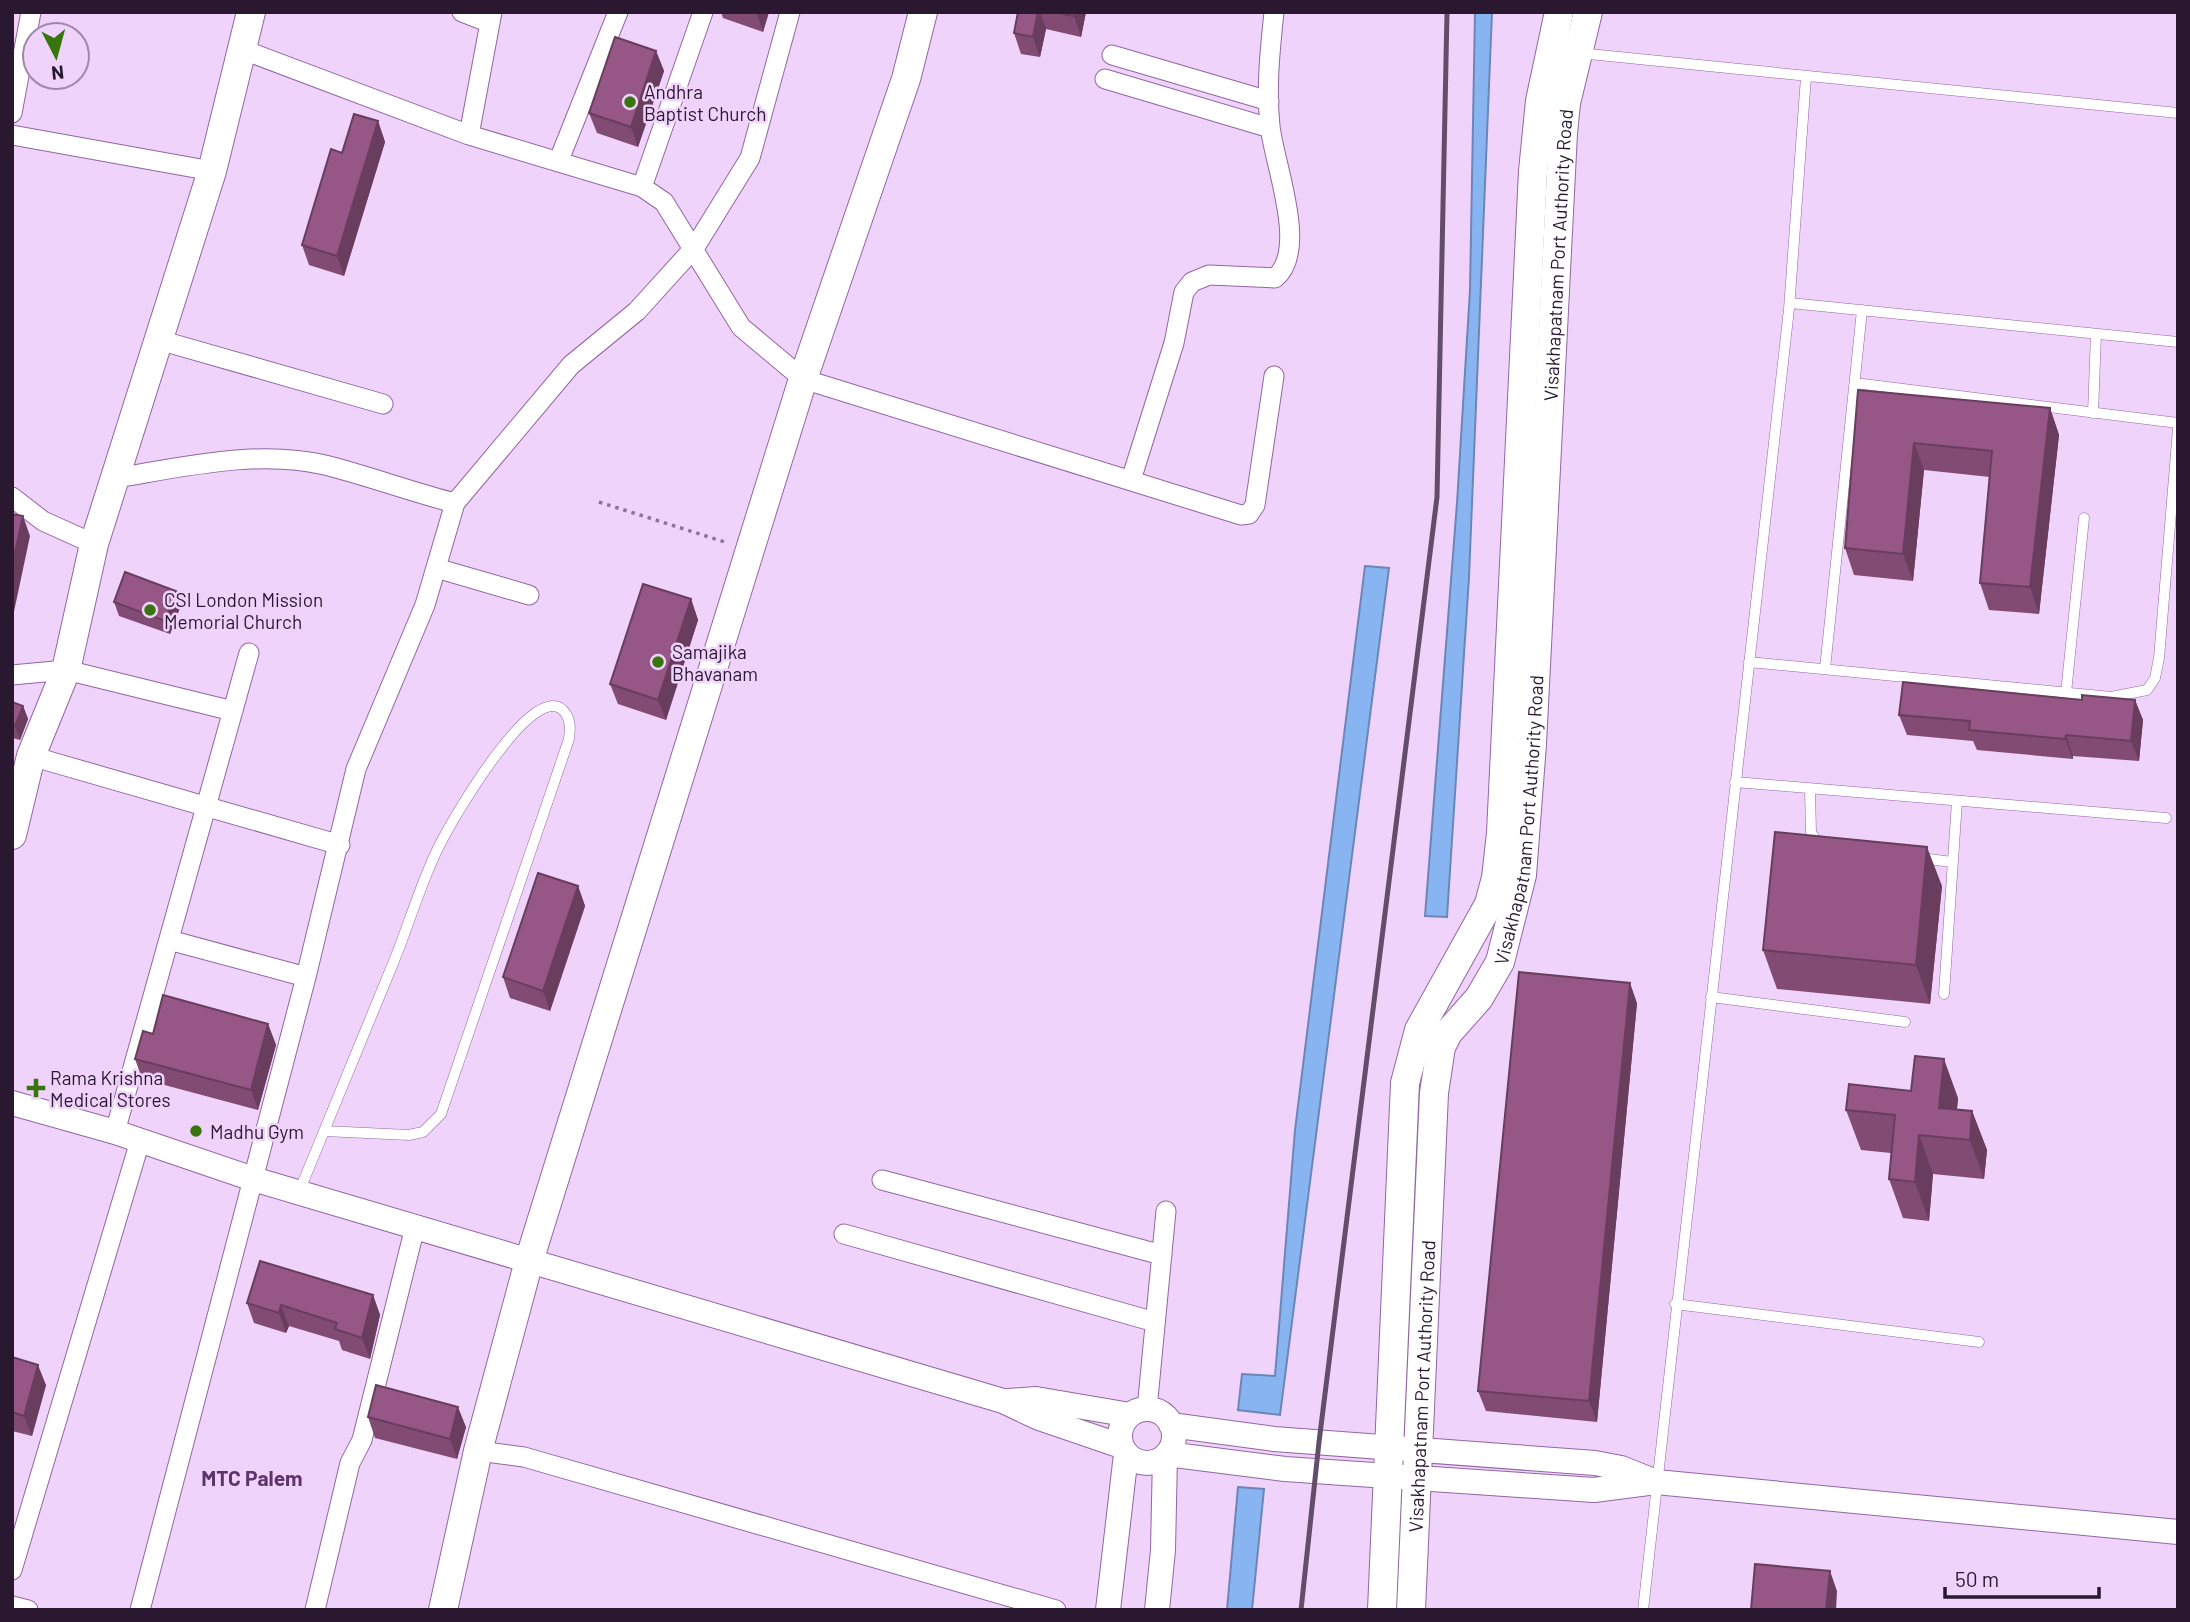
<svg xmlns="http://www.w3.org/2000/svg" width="2190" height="1622" viewBox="0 0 2190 1622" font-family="Barlow,sans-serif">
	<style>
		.water { fill: #88b5f1; stroke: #6c86b7; stroke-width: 2 }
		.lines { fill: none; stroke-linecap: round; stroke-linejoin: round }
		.service-casing { stroke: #9266a3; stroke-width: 11 }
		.minor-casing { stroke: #9266a3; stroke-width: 21 }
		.tertiary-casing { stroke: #9266a3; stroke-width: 26 }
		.secondary-casing { stroke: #9266a3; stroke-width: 30 }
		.path { stroke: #8b7494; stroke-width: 3.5; stroke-dasharray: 3.5 5; stroke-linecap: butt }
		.service { stroke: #fff; stroke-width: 10 }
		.minor { stroke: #fff; stroke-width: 19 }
		.tertiary { stroke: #fff; stroke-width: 24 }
		.secondary { stroke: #fff; stroke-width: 28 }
		.rail { stroke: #624d6a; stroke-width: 5 }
		.wall { fill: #814b74 }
		.shaded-wall { fill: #693d5e }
		.building { fill: #965787; stroke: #693d5e; stroke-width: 2 }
		.poi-dot { fill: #38750c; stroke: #f0d3fb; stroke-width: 2.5 }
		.labels { text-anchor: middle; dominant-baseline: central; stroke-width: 5; stroke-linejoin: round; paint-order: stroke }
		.poi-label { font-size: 19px; fill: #2a1831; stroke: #f0d3fb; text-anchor: start }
		.street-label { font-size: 19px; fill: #2a1831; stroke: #f0d3fb }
		.neighbourhood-label { font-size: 21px; font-weight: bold; fill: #5e346d; stroke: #f0d3fb }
	</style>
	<rect width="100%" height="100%" fill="#f0d3fb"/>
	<path class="water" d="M1475 12H1492L1469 577 1447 917 1425 916 1457 503 1470 290Z
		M1365 566 1389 568 1280 1415 1238 1410 1242 1374 1275 1376 1295 1130Z
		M1238 1487 1264 1489 1252 1610H1227Z"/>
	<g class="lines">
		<defs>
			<path id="service" d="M1579 53 2178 113
				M1790 303 2178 342
				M1855 383 2178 423
				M2093 413 2096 334
				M1749 662 2111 697 2147 690 2155 678 2159 658 2178 429
				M1825 669 1862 310
				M2066 693 2084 518
				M1735 782 2166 818
				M1810 789 1811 833 1820 845
				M1921 858 1952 862
				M1944 994 1957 801
				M1711 997 1905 1022
				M299 1192C331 1115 363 1038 394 961 411 919 424 872 446 833 457 813 539 671 566 714 571 722 570 730 569 739L441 1114 423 1132 409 1135 324 1131
				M1675 1304 1979 1342
				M1643 1610 1789 309 1806 77"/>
			<path id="minor" d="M462 12 490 23
				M241 49 469 135 642 187 664 202 741 327 803 379 1241 515 1249 514 1255 505 1274 376
				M1112 55 1269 101
				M1105 79 1270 128
				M12 113 31 12
				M12 135 212 171
				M469 135 492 12
				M559 160 618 12
				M642 187 703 12
				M159 340 383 404
				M116 478C183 467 258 449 325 465 369 476 411 492 455 503
				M1131 480 1174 343 1184 292 1192 282 1209 275 1275 278C1309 250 1274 164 1270 126 1266 88 1270 50 1274 12
				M12 497 43 521 94 544
				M436 568 529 595
				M12 675 66 670 233 711
				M31 756 340 845
				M169 940 306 977
				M115 1132 249 653
				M882 1180 1162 1255
				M844 1234 1155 1322
				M1147 1409 1166 1211
				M478 1451 524 1457 1056 1610
				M12 1570 140 1141
				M12 1606 28 1610
				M140 1610 306 977 356 769 425 605 455 503 571 365 637 311 695 247 750 158 790 12
				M315 1610 350 1463 362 1440 415 1227"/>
			<path id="tertiary" d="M12 1103 115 1132 253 1179 1003 1401 1039 1418 1121 1446
				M1008 1401 1036 1399 1130 1415
				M1120 1436a27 27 0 1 1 54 0a27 27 0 1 1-54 0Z
				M1171 1425 1274 1439 1595 1463 1621 1468 1656 1482 2178 1532
				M1167 1454 1285 1469 1594 1490 1656 1482
				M1108 1610 1126 1454
				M1157 1610 1163 1550 1165 1456"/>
			<g id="secondary">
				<path d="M12 835 31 756 66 670 94 544 212 171 251 12"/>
				<path d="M443 1610 478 1451 529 1261 803 379 906 79 923 12"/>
				<path d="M1382 1610 1405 1083 1419 1030 1489 904 1496 878 1501 833 1533 171 1540 101 1559 12"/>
				<path id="s1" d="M1411 1610 1434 1093 1441 1047 1448 1033 1479 998 1500 962 1522 875 1532 744 1563 133 1566 103 1588 12"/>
			</g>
		</defs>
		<use href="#service" class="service-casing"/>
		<use href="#minor" class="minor-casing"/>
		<use href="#tertiary" class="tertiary-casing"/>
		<use href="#secondary" class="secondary-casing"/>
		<path class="path" d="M599 502 728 543"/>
		<use href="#service" class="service"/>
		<use href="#minor" class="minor"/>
		<use href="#tertiary" class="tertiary"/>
		<use href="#secondary" class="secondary"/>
		<path class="rail" d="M1301 1610 1319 1442 1437 497 1447 12"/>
	</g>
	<path class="wall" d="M721 12H769L763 32 723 18Z
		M1018 12H1086L1081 37 1046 29 1040 57 1021 54 1014 33Z
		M656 51 664 71 638 147 597 133 589 113Z
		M378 121 385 142 344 276 309 265 302 245 342 153Z
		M1858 390 2050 408 2059 435 2039 614 1989 610 1980 583 1990 477 1924 470 1913 581 1854 575 1845 548Z
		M176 591 181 605 170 634 119 616 114 602Z
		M691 599 698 620 666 720 618 704 610 684Z
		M2082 700H2135L2143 720 2139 761 2073 756V759L1977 750 1973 741 1907 735 1899 715Z
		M12 703 23 706 28 719 20 740 12 738Z
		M578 886 585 906 550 1011 510 998 503 977Z
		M1942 886 1930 1004 1777 989 1763 950Z
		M1637 1003 1597 1422 1486 1411 1478 1391Z
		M268 1024 276 1045 258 1110 142 1079 135 1059 153 1034Z
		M1958 1098 1957 1109 1972 1111 1987 1150 1984 1179 1933 1174 1929 1221 1903 1218 1889 1179 1891 1153 1861 1150 1846 1110Z
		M373 1295 380 1315 370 1359 342 1350 339 1341 289 1326 286 1333 254 1323 247 1303Z
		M12 1357 46 1385 32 1436 12 1431Z
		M368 1417 466 1427 457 1459 375 1438Z"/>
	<path class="shaded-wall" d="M756 12H769L763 32Z
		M1038 12H1040L1046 29 1040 57 1033 37Z
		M1075 12H1086L1081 37 1074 16Z
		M656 51 664 71 638 147 631 127Z
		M378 121 385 142 344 276 337 256Z
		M12 317 14 323 12 335Z
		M2050 408 2059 435 2039 614 2030 587Z
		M1914 443 1924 470 1913 581 1903 554Z
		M23 516 30 536 12 621V566Z
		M176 591 181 605 170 634 165 621Z
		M691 599 698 620 666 720 658 700Z
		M2135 700 2143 720 2139 761 2131 741Z
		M23 706 28 719 20 740 15 726Z
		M2066 735 2073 756V759L2065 739Z
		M1927 847 1942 886 1930 1004 1916 965Z
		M578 886 585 906 550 1011 543 991Z
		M1630 983 1637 1003 1597 1422 1589 1401Z
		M268 1024 276 1045 258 1110 251 1090Z
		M1944 1059 1958 1098 1954 1138 1939 1108Z
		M1972 1111 1987 1150 1984 1179 1970 1140Z
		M1919 1135 1933 1174 1929 1221 1915 1182Z
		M373 1295 380 1315 370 1359 362 1338Z
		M281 1305 289 1326 286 1333 279 1313Z
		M38 1365 46 1385 32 1436 24 1416Z
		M458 1407 466 1427 457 1459 450 1439Z
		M1830 1571 1837 1591 1836 1610H1826Z"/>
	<path class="building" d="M1018 12H1038L1033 37 1014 33Z
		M1054 12H1075L1074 16Z
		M615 37 656 51 631 127 589 113Z
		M354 114 378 121 337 256 302 245 331 149 342 153Z
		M1858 390 2050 408 2030 587 1980 583 1992 451 1914 443 1903 554 1845 548Z
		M12 514 23 516 12 566Z
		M125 572 176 591 165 621 114 602Z
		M643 584 691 599 658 700 610 684Z
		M1903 682 2082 700V695L2135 700 2131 741 2066 735 2065 739 1969 730 1970 721 1899 715Z
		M12 702 23 706 15 726H12Z
		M1775 832 1927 847 1916 965 1763 950Z
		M538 873 578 886 543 991 503 977Z
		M1519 972 1630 983 1589 1401 1478 1391Z
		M163 995 268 1024 251 1090 135 1059 143 1031 153 1034Z
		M1915 1056 1944 1059 1939 1108 1972 1111 1970 1140 1919 1135 1915 1182 1889 1179 1895 1115 1846 1110 1849 1084 1911 1091Z
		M260 1261 373 1295 362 1338 335 1329 337 1323 281 1305 279 1313 247 1303Z
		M12 1357 38 1365 24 1416 12 1412Z
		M376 1385 458 1407 450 1439 368 1417Z
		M1755 1564 1830 1571 1826 1610H1751Z"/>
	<g class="poi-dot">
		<circle cx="630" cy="102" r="7"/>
		<circle cx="150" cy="610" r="7"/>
		<circle cx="658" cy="662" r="7"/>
		<path d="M32.5 1077.5h7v7h7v7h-7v7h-7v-7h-7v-7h7z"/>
		<circle cx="196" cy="1131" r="7"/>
	</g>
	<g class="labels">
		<g class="poi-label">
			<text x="644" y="91">Andhra<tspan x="644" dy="22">Baptist Church</tspan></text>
			<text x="164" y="599">CSI London Mission<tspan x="164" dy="22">Memorial Church</tspan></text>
			<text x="672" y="651">Samajika<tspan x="672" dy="22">Bhavanam</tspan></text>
			<text x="50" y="1077">Rama Krishna<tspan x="50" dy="22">Medical Stores</tspan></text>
			<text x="210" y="1131">Madhu Gym</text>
		</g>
		<g class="street-label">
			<text stroke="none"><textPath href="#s1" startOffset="1379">Visakhapatnam Port Authority Road</textPath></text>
			<text stroke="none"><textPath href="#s1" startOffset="812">Visakhapatnam Port Authority Road</textPath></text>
			<text stroke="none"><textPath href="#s1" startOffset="224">Visakhapatnam Port Authority Road</textPath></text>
		</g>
		<g class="neighbourhood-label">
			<text x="252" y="1477">MTC Palem</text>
		</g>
	</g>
	<rect width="2190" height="1622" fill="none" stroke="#2a1831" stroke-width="28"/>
	<g transform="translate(56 56) rotate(174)"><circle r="33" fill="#f0d3fb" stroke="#a188aa" stroke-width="2"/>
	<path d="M0-5L12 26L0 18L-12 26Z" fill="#38750c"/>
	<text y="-10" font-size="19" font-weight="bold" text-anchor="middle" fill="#2a1831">N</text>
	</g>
	<path d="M1945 1587v10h154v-10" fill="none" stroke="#2a1831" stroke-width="3.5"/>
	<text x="1955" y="1587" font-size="21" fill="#2a1831" stroke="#f0d3fb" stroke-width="5" paint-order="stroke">50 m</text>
</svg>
